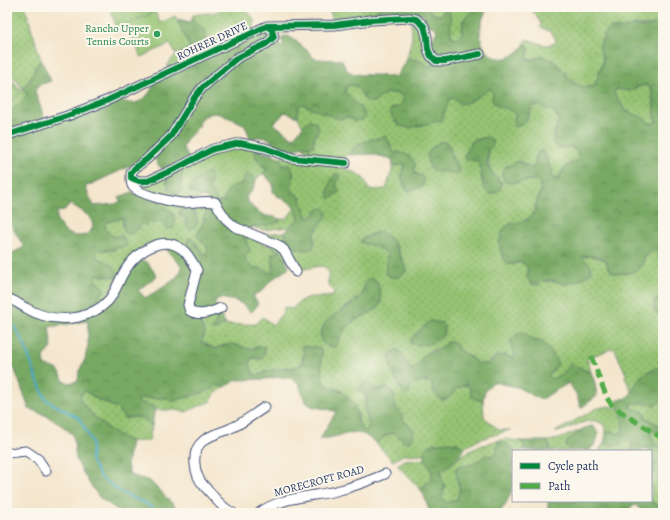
<svg xmlns="http://www.w3.org/2000/svg" width="670" height="520" viewBox="0 0 670 520" font-family="Alegreya,serif">
	<style>
		.green { fill: url(#green-dots); stroke: #587968; fill-rule: evenodd }
		.forest { fill: url(#forest-crowns); stroke: #4a6c61; fill-rule: evenodd }
		.pitch { fill: #95c372; stroke: #587968 }
		.lines { fill: none; stroke-linecap: round; stroke-linejoin: round }
		.stream { stroke: #45a8c5; stroke-width: 2 }
		.minor-casing { stroke: #3c4a6f; stroke-width: 11 }
		.minor { stroke: #fff; stroke-width: 9 }
		.quiet { stroke: #52ab49; stroke-width: 5; stroke-dasharray: 10 5; stroke-linecap: butt }
		.cycleway-casing { stroke: #fbf7ec; stroke-width: 8 }
		.cycleway { stroke: #00873e; stroke-width: 6 }
		.leisure-dot { fill: #2e9e5b; stroke: #fbf7ec; stroke-width: 1.5 }
		.labels { text-anchor: middle; dominant-baseline: central; stroke-width: 4; stroke-linejoin: round; paint-order: stroke }
		.leisure-label { font-size: 11px; fill: #27864d; stroke: #fbf7ec; text-anchor: end }
		.street-label { font-size: 11px; fill: #1b2f5e; stroke: #fbf7ec }
	</style>
	<defs>
		<pattern id="green-dots" width="8" height="8" patternUnits="userSpaceOnUse"><rect width="8" height="8" fill="#95c372"/><path d="M2 2h.1M6 6h.1" fill="none" stroke="#799f61" stroke-width="1.8" stroke-linecap="round"/></pattern>
		<pattern id="forest-crowns" width="20" height="18" patternUnits="userSpaceOnUse"><rect width="20" height="18" fill="#78a964"/><path d="M2 6a3 3 0 1 1 6 0M12 15a3 3 0 1 1 6 0" fill="none" stroke="#628a56"/></pattern>
	</defs>
	<rect width="100%" height="100%" fill="#fbf7ec"/>
	<filter id="ink" filterUnits="userSpaceOnUse"><feTurbulence type="fractalNoise" baseFrequency=".025" numOctaves="2"/><feDisplacementMap in="SourceGraphic" scale="8" xChannelSelector="R" yChannelSelector="G"/><feConvolveMatrix kernelMatrix="1 2 1 2 8 2 1 2 1" color-interpolation-filters="sRGB"/></filter>
	<filter id="wash" filterUnits="userSpaceOnUse"><feTurbulence type="fractalNoise" baseFrequency=".012" numOctaves="4" result="noise"/><feDisplacementMap in="SourceGraphic" scale="16" xChannelSelector="R" yChannelSelector="G"/><feGaussianBlur stdDeviation="0.9" result="paint"/><feColorMatrix in="noise" values="0 0 0 0 0 0 0 0 0 0 0 0 0 0 0 0 0 1.4 0 .05"/><feComposite in="paint" operator="in"/></filter>
	<g filter="url(#wash)">
		<rect width="100%" height="100%" fill="#f4e6cd"/>
		<path class="green" d="M12 7H25L41 60 35 68 31 78 23 89 13 76 7 71V13Z
			M110 7H151V14L117 31Z
			M228 7H243C249 13 257 19 254 28L168 69 167 65 174 57 191 48 193 49 204 48C210 37 202 25 191 20L193 15 216 12Z
			M328 7H382L372 13 333 20Z
			M430 7H475L463 20 462 34 458 38 452 37 450 33 446 8 441 16C436 16 435 12 430 12Z
			M523 7H663V24L660 22 652 26 635 25 628 28 619 29 611 28C603 34 598 43 601 53 601 55 603 57 603 59 603 63 596 83 594 87H585L575 84 558 65 552 60 546 57 541 56 531 60 527 59 529 49 528 45H524L527 39 544 45 553 44 556 42C554 32 548 31 540 27L541 24 534 12Z
			M411 22 420 26 432 63 431 67 417 60 407 58 412 37Z
			M7 75 27 95 7 115Z
			M350 84C358 87 361 91 364 99L375 102 385 93H398L403 97V102L398 107 391 109 408 128 422 125 444 112 449 99 455 98 460 104C470 103 482 94 490 88L504 107 511 111 516 115 514 127C528 125 527 116 533 106L540 105 546 109 554 111 559 119 553 138 559 148 571 147 577 151 579 160C567 165 563 167 558 180L552 177C552 169 548 165 547 158L536 155V162L533 168 518 161 513 165 506 166 511 183 537 179 540 184 541 190 536 203 535 213 529 218 522 222 510 224 501 252 504 259 514 265 519 262 525 264 528 269 527 276C532 278 538 280 543 281 552 282 557 280 566 285L584 278 588 263 582 257 592 256 606 260 608 268 613 273H629L652 251 657 250 660 258 663 260V295L661 297V318H663V366L651 370 640 377 632 392 625 378 626 374 614 348 587 358 591 372 586 371 579 367C568 369 562 375 552 380L547 376 558 364 525 333 515 356 513 358 502 355 494 357 488 363 483 365 475 362 472 358 459 352 457 347 450 341 439 349 430 350 422 358 419 365 412 370 405 361 400 351 391 365 396 380 410 385 414 382H429L432 385 433 391 453 393 458 388 467 384 477 400H483L484 417 499 430H510L481 439 464 448 457 443 424 451V454L403 455 393 461 376 443 389 434 396 433 400 438 411 426 405 423 403 420V416L395 406 394 395 386 388C377 390 366 389 357 390L366 396C367 401 364 404 365 409 366 417 372 424 366 431L362 430 358 422V415L346 396 342 391 328 386 323 382 321 362 322 351 304 352 301 364 298 367C286 368 270 368 259 375H255C251 370 249 364 251 358L259 359 257 347 250 349 225 345 215 349 201 341 204 337 203 329 201 326 200 318 213 311C218 317 218 320 214 326L219 328 223 325 255 324 263 317 273 325 283 312 284 307 292 309C308 291 311 300 332 296L334 291C324 281 329 284 329 273L325 267C318 264 309 270 301 269 293 268 268 241 261 234L285 232 286 236 315 244 314 233 318 230 313 217 308 218 300 197 293 192 291 189C292 183 296 168 289 165 287 164 285 164 282 164L281 157C299 160 353 165 364 179 366 181 367 187 369 190L386 189 393 167 403 164H406L401 176 406 190 409 191 422 187 424 184 421 176 415 173 414 169 400 152 394 153C390 147 390 141 385 136 378 139 362 142 357 145 352 149 348 155 344 159L308 155 303 146 310 148 313 146 315 135 310 121 303 126C298 120 297 114 298 107L302 104 342 119 348 117 355 121 357 104 350 98 345 92V87ZM487 137 493 145 488 150C489 167 486 168 500 181L482 182 481 173 479 162 475 160 472 141ZM440 142 450 147 453 160 457 164 460 171 457 174H451L446 171 430 149ZM377 232 397 247 406 269 388 263V253C380 246 370 245 360 242L363 238ZM380 289V305L377 309 354 321 343 331 320 336 325 323 359 298 364 291ZM430 321 441 323 444 333 441 337 428 344Z
			M646 85C654 90 651 95 653 102 655 110 655 114 656 122L651 124 641 117 625 110 614 93 616 89 631 91 637 87Z
			M240 146 262 150V165L266 170 264 174H261L255 181V179L245 178 242 183C229 189 227 187 224 201L217 203 209 189 210 185 205 173 198 180 196 194 201 195 206 197 183 200 147 192 134 184 166 176 168 189 179 194 181 189 182 170 201 157Z
			M157 200 182 206 179 214 185 219 186 223 197 216 191 205 209 203 210 206C202 217 201 228 202 241L207 246 208 250 204 254 195 241 188 240 186 249 148 243C137 246 110 290 103 301L96 307 93 303 103 287 95 281 97 275 116 277 104 260 97 258 95 254 98 250H112L117 248 127 246 119 235 114 237 108 233 103 225 107 222 122 218 123 222V227L139 229 141 224 150 222 169 210 165 208Z
			M295 208 300 219 289 227 262 230 252 227V226L280 222 279 219H286Z
			M249 236 280 251 272 254 274 273C269 273 269 272 265 270 254 266 250 270 244 257L249 252 246 239Z
			M217 385 225 387 214 394 211 401 186 412 175 410H155V407L139 402 138 398H166L173 401 202 393 212 389Z
			M85 391 97 399 117 408 121 414 128 418C138 414 145 420 152 426L149 441C143 441 136 442 130 441 115 438 89 413 80 400L81 394Z
			M663 399V427L646 418 645 413 630 407 631 403C644 401 656 409 663 399Z
			M610 406 617 408 621 413 623 419V432L617 434 611 431 606 433 604 425C589 413 571 431 555 432L595 409 602 407Z
			M585 428 567 441 566 446 571 451H550V447L547 441 559 439Z
			M654 431 663 432V442L659 447C653 445 652 440 650 434Z
			M505 439 519 441 525 445 523 448 527 450 534 449 537 451H514L512 447 497 446 496 454 489 456 484 457 473 464 456 468 457 480 460 489 457 499 447 503 442 497 440 472C458 455 481 443 505 439Z
			M630 441 632 445 631 451 599 450 604 443C619 449 617 443 630 441Z
			M425 459C435 474 434 479 420 489L397 465 405 460Z
			M654 472 657 476 659 490 663 493V512L658 505 649 501H651V475Z"/>
		<path class="forest" d="M382 7H430V12L440 16 446 8C455 15 448 28 452 37L458 38 462 34 463 20 475 7H490C485 11 484 15 482 21 473 53 504 73 524 45H528L529 49 527 59 531 60 541 56 546 57 552 60 558 65 575 84 585 87H594C596 83 603 63 603 59 603 57 601 55 601 53 598 43 603 34 611 28 620 29 626 28 634 26 637 25 641 27 644 27 650 26 654 25 660 22L663 24V260L660 258 657 250C653 251 646 255 644 259 643 261 643 263 642 265 635 274 624 274 613 273L608 268 606 260C599 257 590 254 582 257L591 266V273L584 278 566 285 552 280 543 281 539 285 531 284 527 276 528 269 525 264 519 262 508 265C501 254 495 243 503 231 504 228 506 227 509 225 516 222 523 223 529 218 536 213 535 206 538 199 541 191 542 186 537 179L511 183 505 182 502 175 503 169C508 165 513 165 517 161L533 168C536 162 535 156 539 151L543 152 552 170V177L558 180C563 167 567 166 579 160L577 152 571 147 559 148 553 144V138L559 119 554 111 546 109 540 105 533 106C527 116 528 125 514 127L512 122 516 115C510 110 505 107 497 107L492 101 493 93 490 88C482 94 470 103 460 104L455 98 449 99 442 120 409 128 401 126 395 122 390 112 391 109 398 107 403 102V97L398 93H386L375 102H368C360 95 362 88 350 84L346 87 345 92C352 100 361 106 366 116L363 120 355 121 348 117 342 119 335 118 302 104 298 107V117L285 112 274 124 293 138 303 126 310 120 315 121 319 129 315 135 313 146C309 148 308 146 304 146 300 147 298 149 295 150 282 155 275 147 268 138L258 137 250 139C247 127 244 123 232 119 218 114 215 109 200 119L198 127 186 140 184 145 183 148 190 160 182 170 181 189 179 194 173 193 168 189 167 180 162 168C156 166 157 161 154 155L85 187 94 206 115 204 120 202 119 197 132 192 157 200 165 208 172 211 175 219 174 227 171 229 167 228 162 221 153 224 150 222 147 225 141 224C137 231 133 237 124 232L123 222 122 218 107 222 104 225 108 233 114 237 122 235 127 246 117 248 112 250H99L96 254 97 258C107 260 113 265 118 274L116 277 97 275 95 281 103 287 104 291 93 303 96 307 119 284 138 260 147 262 157 276 138 290 145 298C156 291 180 280 182 267L166 249V247L186 248 189 237 192 238 204 254 208 251 207 246 197 236 203 222 204 216 210 206C207 195 199 195 190 192 189 182 199 180 205 173H209L212 182 210 185 209 189 216 197 215 201 217 203 224 201C228 185 228 189 242 183L246 173 252 176 256 182 253 189 246 197C248 205 259 214 267 216 271 217 274 216 279 219L280 222 264 226H252L250 235 246 239V243L250 249 249 252 245 257C249 270 254 266 265 270 269 272 269 273 274 273L272 254 280 251 289 266 288 269C283 272 278 275 274 278 266 283 264 294 254 294V298L258 303C256 307 254 311 250 312L242 304 236 301 220 298 216 300 215 303 216 307 226 325H223L214 331 212 329C216 321 220 320 214 312L200 317 201 326 205 332 201 342 215 349 225 345 233 344 250 349 264 346 265 350 262 359 251 358C249 364 251 370 255 375H259C267 370 278 369 287 368 291 368 296 368 299 366 304 363 304 356 304 352L301 348 302 346 320 348 322 355 321 362 323 382 328 386 342 391 355 405 358 422 362 430 366 431C372 423 366 417 365 409 364 404 367 401 366 396L357 390 362 384 367 382 375 389 379 390 386 388 392 391 394 395 395 406 403 416V420C407 425 411 425 414 431L412 438 409 442H404L395 433 389 434 376 443 365 435 355 432 319 440 336 412C326 406 310 411 304 399 302 394 301 388 299 383L293 379 281 377 266 379 236 380 225 387 217 385 212 389 202 393 173 401 166 398H138L139 402 155 407 152 426C141 417 139 415 125 419L117 408 97 399 85 391 81 394 80 400C91 416 112 435 131 441L127 465 130 475 150 481 182 513H122L100 498 89 483 76 460 73 435 64 427 47 416 29 409 15 370 7 357V256L24 247 7 219V139L120 97C133 112 150 97 154 83L265 31 268 32V35L277 41 282 48 284 45 281 39 283 36H288L293 39 309 52 311 56 316 59 342 60C347 76 356 74 370 75 379 75 387 76 396 77L407 58 417 60 431 67 432 63 431 41 437 31 434 27 427 25 424 21V15L400 13 378 15 372 13ZM646 85C648 86 650 87 651 89 653 93 655 117 656 122L651 124 641 117 625 110 614 93 616 89 631 91 637 87ZM71 204C76 208 85 212 89 217 101 232 80 241 67 233 63 231 60 225 57 221V212L63 211ZM88 321V345L85 359 79 371 78 381 68 383 63 380C59 367 57 369 45 366L44 355 52 348 49 327Z
			M178 19 190 22 191 20C205 26 213 40 200 51 187 51 182 31 178 21Z
			M41 60 51 81 39 85 35 91 45 120 22 125 7 131V115L27 95 23 89 31 78 35 68Z
			M385 136C390 141 390 147 394 153 405 152 410 155 416 165L414 169 415 173 422 176 424 180 422 187 409 191 406 190 401 176 405 164H403L393 167 392 159 372 154 349 155C352 152 354 147 357 145 364 140 376 139 385 136Z
			M487 137 493 141V145L488 150 487 165 491 171 502 184C500 192 496 193 489 194L484 189 479 162 475 160H466L464 156 472 141Z
			M440 142H446C453 151 449 154 453 160 455 164 458 166 460 171L458 174H451L446 171 439 172 431 170C424 154 428 152 440 142Z
			M256 150 281 157 282 164C285 164 287 164 289 165 296 168 292 183 291 189L293 192 300 197 308 218 313 217C315 211 318 209 324 208L327 211V216L314 233C314 237 315 243 314 246 309 254 293 248 287 244L285 232 299 219C294 198 285 204 273 192V184L264 174 266 168 256 158 255 152Z
			M336 174H339L341 177 336 184 337 188 340 191 337 194 331 198H329C327 189 330 180 336 174Z
			M191 205 198 222 195 227 191 229 187 227 185 219 179 214 182 206Z
			M380 231 393 241 406 269 405 273C398 278 394 279 386 274 385 266 388 261 387 253L377 247 360 242 363 238Z
			M370 278 377 281C388 315 374 307 353 322 343 329 341 337 335 347L327 346 321 341C318 311 354 312 363 292 364 289 364 285 365 282Z
			M663 295V318C655 315 653 309 654 301Z
			M430 321 441 323 444 326C444 328 445 330 444 332 441 343 419 348 410 343L412 338Z
			M520 333H525C531 339 534 342 542 341L554 355 558 364 548 376 552 379C561 375 566 372 571 363L586 371 591 372 595 383 597 396 581 408 576 394 569 383 553 392 541 400 517 387 493 382 485 391 483 400H477L471 396 470 388 467 384 458 388 448 399 441 400 433 391 432 385 429 382H415L410 385V392L406 395C396 385 391 369 389 355L395 350 400 351 405 361 412 370 419 365 422 358 426 353 439 349 450 341 455 343 459 351C469 353 475 365 484 364 492 364 495 354 503 355 506 355 510 357 513 358L515 356 510 341 516 335Z
			M663 366V399C656 410 644 401 632 403L630 407 645 413 646 418 663 427V432L654 431 650 434 655 445 659 447 663 442V493L659 490 657 476 654 472 651 475V451H648V447L643 451H631L632 445 630 441C617 443 619 449 604 443L606 433 611 431 617 434 623 432C623 428 623 417 621 414 619 409 617 406 616 401L625 398 630 395 640 377 651 370Z
			M591 426 594 427C602 436 596 443 590 450L571 451 566 446 567 441 585 428Z
			M519 441H547L550 447V451H537L534 449 527 450 523 448 525 445Z
			M447 442 457 443 464 448C461 460 448 464 440 472L445 487 442 497 447 503 457 499 460 489 457 480 456 468 473 464 484 456H489L496 454 497 446 499 442C507 443 510 444 514 451H513V464L512 467H513C513 489 513 495 499 513H430L423 493 420 489C443 472 426 470 423 451 429 443 438 443 447 442Z
			M548 501H649L658 505 663 513H643L636 505 630 507V513H548Z"/>
		<path class="pitch" d="M155 12 160 23 175 16 190 48 176 54 170 44 141 57 126 25Z
			M7 80 20 92 13 100 7 94Z"/>
		<g class="lines">
			<path class="stream" d="M7 322 14 326 24 343 36 377 46 400 79 418 92 442 91 460 101 478 124 494 149 505 157 513"/>
		</g>
	</g>
	<g filter="url(#ink)">
		<g class="lines">
			<defs>
				<path id="minor" d="M267 26 272 30 274 37 266 44 237 58 203 87 194 98 171 136 147 159 134 169 131 173V178L139 181H148L179 167 213 149 240 143 265 148 292 158 346 163
					M7 135 67 116 106 101 267 26 335 25 371 20 409 18 416 19 424 26 427 37 428 49 431 56 436 61H445L480 54
					M131 178C131 182 131 184 133 187 140 195 172 202 183 203 195 203 203 200 215 202L226 219 235 227 278 245 284 250 296 272
					M7 298C14 300 20 305 26 308 43 318 59 321 79 317 90 314 100 309 108 301 116 292 119 279 126 269 137 252 163 233 183 250 189 255 193 263 197 270L188 305 190 311C200 317 211 312 221 308
					M7 453 26 451 38 459 46 471
					M233 513C221 508 213 495 204 486 194 475 190 451 203 441 211 434 221 433 231 428 243 423 254 414 265 407
					M259 513C280 497 311 497 336 491 353 487 369 481 385 474"/>
			</defs>
			<use href="#minor" class="minor-casing"/>
			<use href="#minor" class="minor"/>
			<path class="quiet" d="M591 356 607 398 611 404 624 414 662 438 663 441"/>
			<defs>
				<path id="cycleway" d="M267 26 272 30 274 37 266 44 237 58 203 87 194 98 171 136 147 159 134 169 131 173V178L139 181H148L179 167 213 149 240 143 265 148 292 158 346 163
					M7 135 67 116 106 101 267 26 335 25 371 20 409 18 416 19 424 26 427 37 428 49 431 56 436 61H445L480 54"/>
			</defs>
			<use href="#cycleway" class="cycleway-casing"/>
			<use href="#cycleway" class="cycleway"/>
		</g>
	</g>
	<circle class="leisure-dot" cx="157" cy="34" r="4"/>
	<g class="labels">
		<g class="leisure-label">
			<text x="149" y="28">Rancho Upper<tspan x="149" dy="13">Tennis Courts</tspan></text>
		</g>
		<g class="street-label">
			<text transform="translate(212 41) rotate(-25)">ROHRER DRIVE</text>
			<text transform="translate(319 481) rotate(-15)">MORECROFT ROAD</text>
		</g>
	</g>
	<rect width="670" height="520" fill="none" stroke="#fbf7ec" stroke-width="24"/>
	<rect x="512" y="450" width="140" height="52" fill="#fbf7ec" stroke="#a1a7b3"/>
	<rect x="520" y="463" width="20" height="6" fill="#00873e" stroke="#a1a7b3"/>
	<text x="548" y="470" font-size="12" fill="#1b2f5e">Cycle path</text>
	<rect x="520" y="483" width="20" height="6" fill="#52ab49" stroke="#a1a7b3"/>
	<text x="548" y="490" font-size="12" fill="#1b2f5e">Path</text>
</svg>
